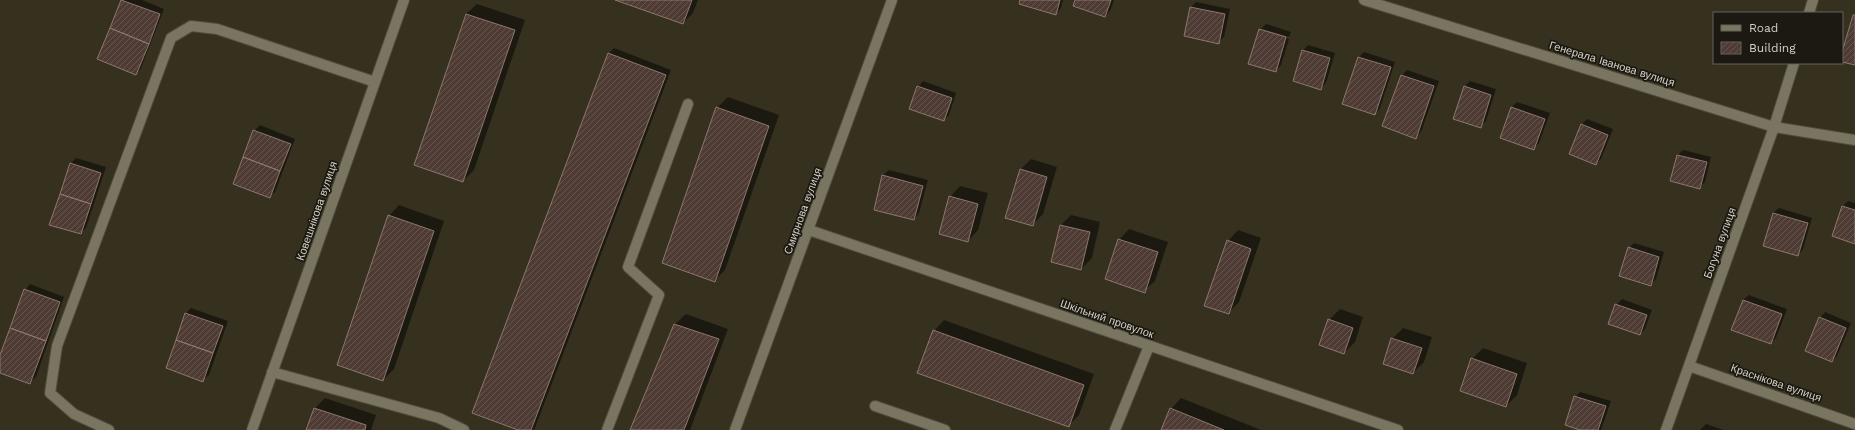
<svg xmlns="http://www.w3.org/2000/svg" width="1855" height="430" viewBox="0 0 1855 430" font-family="'Work Sans',sans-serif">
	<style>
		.shadow { fill: #0007 }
		.building { fill: url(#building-hatch); stroke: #8d776f }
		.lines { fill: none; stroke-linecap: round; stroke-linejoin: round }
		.minor-casing { stroke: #514c3d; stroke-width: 12 }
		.minor { stroke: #7a7561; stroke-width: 10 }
		.labels { text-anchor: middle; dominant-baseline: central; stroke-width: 3.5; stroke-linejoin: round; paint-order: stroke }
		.street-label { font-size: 11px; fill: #d5d2c7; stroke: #1b1911 }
	</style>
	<defs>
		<pattern id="building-hatch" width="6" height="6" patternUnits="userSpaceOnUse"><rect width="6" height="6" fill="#4e3b34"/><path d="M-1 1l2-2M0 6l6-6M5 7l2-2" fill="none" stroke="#675650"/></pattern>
	</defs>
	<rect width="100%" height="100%" fill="#36301f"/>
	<path class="shadow" d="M123 0H142L164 9 141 68 136 74 99 58Z
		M618 0H698L693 13 683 23Z
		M1021 0H1063L1061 8 1056 14Z
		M1076 0H1114L1110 11 1105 16Z
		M1196 2 1230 9 1224 37 1218 42 1191 7Z
		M477 4 525 20 474 170 463 181 415 165 466 14Z
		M1266 24 1291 32 1289 37 1262 29V31L1289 39 1281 65 1276 71 1260 30Z
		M1308 45 1335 53 1326 83 1321 88 1303 50Z
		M614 48 671 70 535 428 533 430H520L609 53Z
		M1364 52 1395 62 1380 108 1375 114 1344 104 1359 57Z
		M1407 70 1439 81 1421 132 1415 137 1384 126 1402 75Z
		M923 81 956 93 949 115 944 120 918 87Z
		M1470 81 1496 89 1486 121 1480 126 1464 87Z
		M728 97 779 115 725 270 715 280 717 108Z
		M1517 102 1550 113 1539 143 1533 149 1501 137 1512 107Z
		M1587 119 1613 129 1601 159 1596 164 1570 154 1582 124Z
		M260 125 295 139 275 192 269 197 254 131Z
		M1683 150 1711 157 1705 182 1699 188 1678 155Z
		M76 158 106 167 86 228 80 233 50 224 71 163Z
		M1031 159 1057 167 1043 214 1032 225 1021 169Z
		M889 170 928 180 919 213 914 219 883 175Z
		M960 186 988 193 978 230 968 241 950 197Z
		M1848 201 1855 203V242L1833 236 1843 206Z
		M399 205 444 221 394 369 383 380 389 216Z
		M1779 208 1812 218 1803 249 1798 255 1773 213Z
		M1071 215 1100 222 1092 258 1081 269 1061 225Z
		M1129 229 1168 242 1155 281 1144 291 1119 240Z
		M1238 230 1261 238 1239 302 1228 313V241Z
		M1634 243 1664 252 1656 279 1650 285 1629 248Z
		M30 284 64 297 36 377 30 382 0 372V358L25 290Z
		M1749 295 1787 309 1776 338 1771 343 1743 300Z
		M1622 299 1652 310 1645 329 1640 334 1616 305Z
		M191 308 228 321 209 375 203 380 186 313Z
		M1340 309 1363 317 1355 342 1344 353 1329 320Z
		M1825 312 1851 323 1837 356 1832 361 1820 318Z
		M686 314 728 329 690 430H631L675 324Z
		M944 320 1094 374 1079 415 1068 426 934 331Z
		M1403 328 1432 337 1424 362 1413 373 1392 339Z
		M1483 348 1527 363 1517 395 1506 406 1472 359Z
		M1580 392 1611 401 1601 430H1584L1575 397Z
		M325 398 376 415 371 430H308L315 408Z
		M1181 398 1261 430H1163L1171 409Z
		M1706 424 1724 430H1700Z"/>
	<path class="building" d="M121 0 160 14 149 44 110 28Z
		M615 0H692L683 24Z
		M1020 0H1060L1056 15 1019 4Z
		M1075 0H1111L1105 17 1073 6Z
		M1190 7 1225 14 1219 44 1184 36Z
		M466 14 515 30 463 182 414 165Z
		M1853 15H1855V65L1842 62V52Z
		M110 28 149 44 136 75 97 59Z
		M1259 29 1286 37 1276 72 1248 64Z
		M1302 50 1330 58 1321 90 1293 81Z
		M608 53 666 75 531 430H518L472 413Z
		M1358 57 1391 67 1375 115 1342 104Z
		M1401 75 1434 86 1416 139 1382 126Z
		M917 86 952 98 944 121 909 109Z
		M1464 86 1491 95 1481 128 1453 119Z
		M716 107 769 126 715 282 662 263Z
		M1511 107 1545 119 1534 150 1500 138Z
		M1581 124 1608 135 1596 165 1569 154Z
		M253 130 291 144 280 171 243 157Z
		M1677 155 1707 162 1700 189 1670 181Z
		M243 157 280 171 270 198 233 184Z
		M70 163 101 173 91 204 60 194Z
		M1020 169 1047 177 1033 226 1005 218Z
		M882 175 923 186 914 220 874 210Z
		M60 194 91 204 81 234 49 225Z
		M949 196 978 204 968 242 939 234Z
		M1842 206 1855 210V244L1832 236Z
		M1773 213 1808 223 1798 256 1763 246Z
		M388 215 434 231 383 381 337 365Z
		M1060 225 1090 232 1081 270 1051 262Z
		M1118 239 1158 252 1145 293 1105 279Z
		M1227 240 1251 249 1229 314 1204 306Z
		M1628 247 1659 257 1651 286 1619 276Z
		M24 289 60 302 46 341 10 328Z
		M1743 300 1782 314 1771 344 1731 330Z
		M1615 304 1647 315 1640 335 1608 324Z
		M185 313 223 326 213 353 176 340Z
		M1819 317 1846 328 1832 362 1805 351Z
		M1328 319 1353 328 1344 354 1319 345Z
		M674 324 719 339 684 430H630Z
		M10 328 46 341 30 384 0 373V355Z
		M933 330 1084 385 1069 427 917 373Z
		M1391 338 1422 348 1413 374 1383 364Z
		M176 340 213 353 203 382 166 368Z
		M1471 358 1517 374 1506 407 1460 391Z
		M1574 396 1606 406 1598 430H1580L1565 425Z
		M314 408 366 425 365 430H306Z
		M1170 408 1224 430H1161Z"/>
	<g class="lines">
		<defs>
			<path id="minor" d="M1364 0 1774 127 1855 140
				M1809 13 1813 0
				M809 230 1398 430
				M1689 366 1855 424
				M272 372 439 418 464 430
				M875 406 945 430
				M109 430 74 414 50 393 57 346 171 38 191 26 217 29 375 82
				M252 430 404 0
				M607 430 659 295 628 267 688 104
				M735 430 892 0
				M1115 430 1149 346
				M1666 430 1774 127 1794 63"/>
		</defs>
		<use href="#minor" class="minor-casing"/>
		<use href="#minor" class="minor"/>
	</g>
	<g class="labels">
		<g class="street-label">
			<text transform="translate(1612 64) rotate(17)">Генерала Іванова вулиця</text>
			<text transform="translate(317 211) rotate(-71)">Ковешнікова вулиця</text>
			<text transform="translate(803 211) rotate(-70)">Смирнова вулиця</text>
			<text transform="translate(1720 243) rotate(-70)">Богуна вулиця</text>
			<text transform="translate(1107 319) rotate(19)">Шкільний провулок</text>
			<text transform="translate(1776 383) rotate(19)">Краснікова вулиця</text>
		</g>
	</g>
	<rect x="1713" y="12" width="130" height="52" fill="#1b1911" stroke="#65635a"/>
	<rect x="1721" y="25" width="20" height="6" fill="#7a7561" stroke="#65635a"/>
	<text x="1749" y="32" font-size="12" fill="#d5d2c7">Road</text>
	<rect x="1721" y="42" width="20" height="12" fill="url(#building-hatch)" stroke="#65635a"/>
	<text x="1749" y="52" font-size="12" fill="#d5d2c7">Building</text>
</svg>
